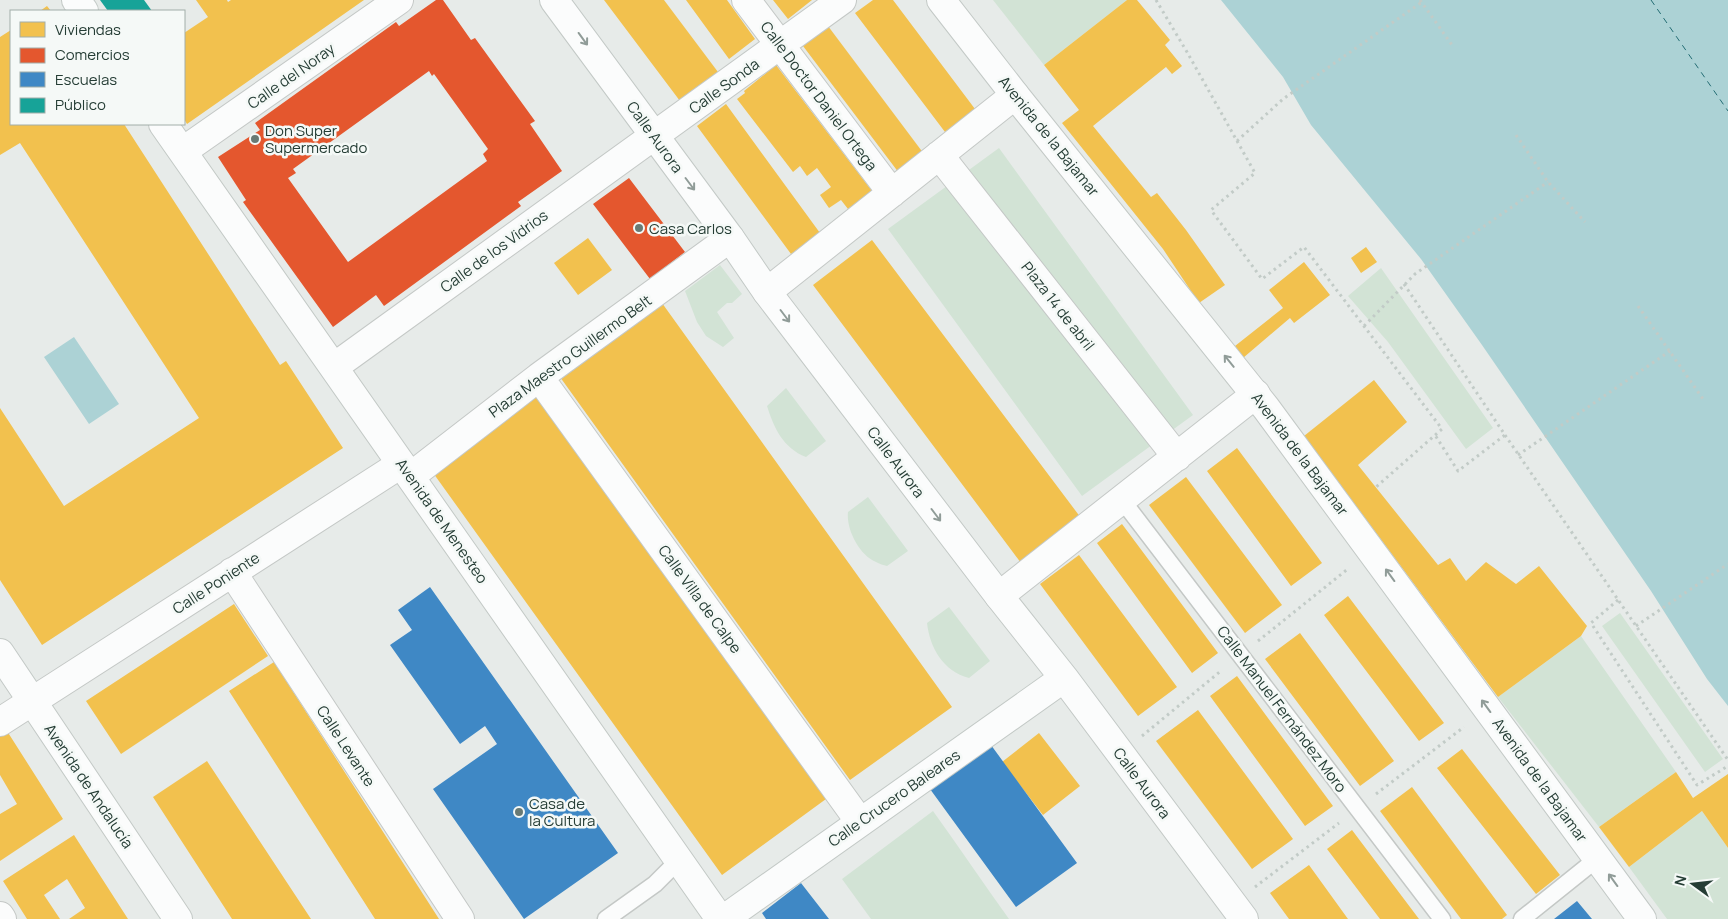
<svg xmlns="http://www.w3.org/2000/svg" width="1728" height="919" viewBox="0 0 1728 919" font-family="Manrope,sans-serif">
	<style>
		.green { fill: #d2e3d5 }
		.water { fill: #acd2d5 }
		.homes { fill: #f2c14e }
		.shops { fill: #e4572e; fill-rule: evenodd }
		.schools { fill: #3f88c5 }
		.public { fill: #17a398 }
		.lines { fill: none; stroke-linecap: round; stroke-linejoin: round }
		.ferry { stroke: #246d74; stroke-width: 1; stroke-dasharray: 6 5; stroke-linecap: butt }
		.lane-casing { stroke: #c4c8c6; stroke-width: 19 }
		.street-casing { stroke: #c4c8c6; stroke-width: 30 }
		.secondary-casing { stroke: #c3c9c6; stroke-width: 30 }
		.path { stroke: #c2cbc7; stroke-width: 3; stroke-dasharray: 2.5 4; stroke-linecap: butt }
		.lane { stroke: #fbfcfc; stroke-width: 16 }
		.street { stroke: #fbfcfc; stroke-width: 28 }
		.secondary { stroke: #fbfcfc; stroke-width: 28 }
		.oneway { stroke: #909c98 }
		.poi-dot { fill: #697a74; stroke: #f5f9f7; stroke-width: 2 }
		.labels { text-anchor: middle; dominant-baseline: central; stroke-width: 5; stroke-linejoin: round; paint-order: stroke }
		.street-label { font-size: 15px; fill: #253d35; stroke: #f5f9f7 }
		.poi-label { font-size: 15px; fill: #253d35; stroke: #f5f9f7; text-anchor: start }
	</style>
	<rect width="100%" height="100%" fill="#e7ebe9"/>
	<path class="green" d="M993 0H1127L1044 65Z
		M999 148 1193 415 1082 496 888 229Z
		M720 265 742 294 732 303H727L717 312 734 338 723 347 706 336 697 322 685 291Z
		M1381 268 1493 428 1466 449 1388 342 1348 296Z
		M786 388 826 441 806 457C783 448 774 428 767 406Z
		M868 497 908 551 887 566C884 565 879 564 876 562 859 555 846 529 848 512Z
		M949 607 990 661 969 678C943 671 930 648 927 623Z
		M1620 613 1723 759 1705 772 1602 626Z
		M1581 636 1676 772 1599 827 1498 697Z
		M933 811C959 847 983 883 1009 919H871L842 879Z
		M1702 811 1728 848V919H1667L1629 867Z"/>
	<path class="water" d="M1221 0H1728V706L1707 679 1651 591 1482 345 1421 259 1311 125 1283 77Z
		M74 337 119 404 89 424 44 357Z"/>
	<path class="homes" d="M196 0H227L228 2 231 0H364L187 124 184 119V33L208 17Z
		M604 0H664L718 72 680 101Z
		M686 0H727L755 39 729 59Z
		M773 0H812L788 19Z
		M873 0H893L975 109 945 132 855 13Z
		M1127 0H1137L1170 40 1165 45 1182 66 1172 74 1166 67 1093 126 1151 197 1157 193 1186 230 1225 285 1199 303 1163 249 1062 123 1079 110 1044 65Z
		M47 6 51 11H40Z
		M828 26 924 154 899 173 803 46Z
		M11 30V124H124L280 365 286 361 343 448 42 645 0 580V408L64 506 199 418 20 143 0 155V37Z
		M776 65 872 191 848 209 841 200 829 208 820 195 831 187 817 168 807 176 800 166 793 172 737 99 745 93 744 91Z
		M726 104 820 233 791 254 697 126Z
		M588 238 612 270 578 295 554 263Z
		M872 240 1081 518 1021 563 813 285Z
		M1366 247 1377 262 1361 273 1351 258Z
		M1304 262 1330 295 1294 323 1290 318 1243 358 1235 346 1283 308 1269 290Z
		M662 303 952 707 850 780 560 377Z
		M1374 380 1407 422 1358 465 1438 565 1450 558 1466 581 1486 562 1516 584 1539 566 1587 626 1581 636 1498 697 1304 436Z
		M535 395 826 799 722 875 431 470Z
		M1237 448 1322 563 1291 586 1207 471Z
		M1186 477 1282 605 1245 633 1149 505Z
		M1122 524 1218 653 1192 673 1097 543Z
		M1079 555 1177 687 1138 716 1040 584Z
		M1348 596 1444 723 1419 741 1324 615Z
		M234 604 268 656 121 754 86 701Z
		M1300 633 1394 761 1360 786 1265 659Z
		M274 662 439 919H375L229 691Z
		M1237 676 1333 806 1305 826 1210 696Z
		M1198 710 1293 839 1252 869 1156 741Z
		M7 731 63 819 0 861V814L17 804 0 775V736Z
		M1039 733 1080 786 1043 815 1002 762Z
		M1462 749 1560 875 1536 894 1437 768Z
		M207 761 311 919H232L153 797Z
		M1676 772 1693 798 1728 774V848L1702 811 1629 867 1599 827Z
		M1412 787 1507 915 1502 919H1461L1380 811Z
		M1352 830 1419 919H1380L1327 849Z
		M74 835 128 919H69L85 908 67 879 44 895 60 919H27L3 881Z
		M1309 865 1348 919H1289L1270 893Z"/>
	<path class="shops" d="M436 0H443L471 40 475 38 535 121 530 124 562 171 518 202 521 206 384 306 376 295 333 327 243 202 246 200 218 157 260 130 255 123 396 22 399 26ZM429 71 432 76 434 74 488 149 483 154 487 161 348 262 288 178 296 173 293 169Z
		M629 178 685 252 650 279 593 204Z"/>
	<path class="schools" d="M430 587 618 853 524 919 433 789 497 744 485 726 460 744 390 645 412 630 398 610Z
		M991 745 1077 863 1016 907 930 789Z
		M801 883 829 919H766L762 913Z
		M1577 901 1592 919H1554Z"/>
	<path class="public" d="M100 0H144L152 11H108Z"/>
	<g class="lines">
		<path class="ferry" d="M1651 0 1728 111"/>
		<defs>
			<path id="lane" d="M1122 500 1442 919
				M606 919 655 884 679 860
				M1522 919 1598 858"/>
			<path id="street" d="M746 0 892 193
				M183 151 399 0
				M939 155 1177 457
				M767 292 1015 95
				M334 367 842 0
				M539 377 860 822
				M411 476 539 377 730 238
				M232 572 460 919
				M999 596 1256 394
				M0 722 401 464
				M0 916 2 919"/>
			<path id="secondary" d="M76 0 84 11
				M554 0 730 238 767 292 999 596 1064 678 1244 919
				M941 0 1015 95 1266 408 1642 919
				M163 124 720 919
				M0 653 178 919
				M724 919 1064 678"/>
		</defs>
		<use href="#lane" class="lane-casing"/>
		<use href="#street" class="street-casing"/>
		<use href="#secondary" class="secondary-casing"/>
		<path class="path" d="M1156 0 1187 52 1255 173 1211 210 1262 279 1304 247 1442 429 1376 487
			M1420 0 1452 45
			M1516 135 1548 182 1585 222
			M1237 141 1283 99 1422 2
			M1404 284 1505 435 1458 471 1435 435
			M1638 306 1703 399
			M1364 326 1415 274 1548 182
			M1505 435 1728 760
			M1518 455 1670 351
			M1618 600 1591 623 1697 785 1728 766
			M1636 626 1728 564
			M1258 641 1349 568
			M1142 736 1222 670
			M1376 794 1464 727
			M1255 887 1339 823"/>
		<use href="#lane" class="lane"/>
		<use href="#street" class="street"/>
		<use href="#secondary" class="secondary"/>
	</g>
	<defs><path id="oneway-shaft" d="M-6 0H5M1.5-3L5.5 0L1.5 3" fill="none" stroke-width="1.6" stroke-linecap="round" stroke-linejoin="round" transform="scale(1.25)"/></defs>
	<g class="oneway">
		<use href="#oneway-shaft" transform="translate(583 39) rotate(54)"/>
		<use href="#oneway-shaft" transform="translate(690 184) rotate(53)"/>
		<use href="#oneway-shaft" transform="translate(785 316) rotate(53)"/>
		<use href="#oneway-shaft" transform="translate(1229 361) rotate(-129)"/>
		<use href="#oneway-shaft" transform="translate(936 515) rotate(53)"/>
		<use href="#oneway-shaft" transform="translate(1390 575) rotate(-126)"/>
		<use href="#oneway-shaft" transform="translate(1486 706) rotate(-126)"/>
		<use href="#oneway-shaft" transform="translate(1613 880) rotate(-126)"/>
	</g>
	<g class="poi-dot">
		<circle cx="255" cy="139" r="5"/>
		<circle cx="639" cy="228" r="5"/>
		<circle cx="519" cy="812" r="5"/>
	</g>
	<g class="labels">
		<g class="street-label">
			<text transform="translate(291 76) rotate(-35)">Calle del Noray</text>
			<text transform="translate(724 86) rotate(-36)">Calle Sonda</text>
			<text transform="translate(819 96) rotate(53)">Calle Doctor Daniel Ortega</text>
			<text transform="translate(1049 136) rotate(51)">Avenida de la Bajamar</text>
			<text transform="translate(655 137) rotate(54)">Calle Aurora</text>
			<text transform="translate(494 251) rotate(-36)">Calle de los Vidrios</text>
			<text transform="translate(1058 306) rotate(52)">Plaza 14 de abril</text>
			<text transform="translate(570 356) rotate(-36)">Plaza Maestro Guillermo Belt</text>
			<text transform="translate(1300 454) rotate(53)">Avenida de la Bajamar</text>
			<text transform="translate(896 462) rotate(53)">Calle Aurora</text>
			<text transform="translate(442 521) rotate(55)">Avenida de Menesteo</text>
			<text transform="translate(216 583) rotate(-33)">Calle Poniente</text>
			<text transform="translate(700 599) rotate(54)">Calle Villa de Calpe</text>
			<text transform="translate(1282 709) rotate(53)">Calle Manuel Fernández Moro</text>
			<text transform="translate(346 746) rotate(57)">Calle Levante</text>
			<text transform="translate(1540 780) rotate(54)">Avenida de la Bajamar</text>
			<text transform="translate(1142 783) rotate(53)">Calle Aurora</text>
			<text transform="translate(89 786) rotate(56)">Avenida de Andalucía</text>
			<text transform="translate(894 798) rotate(-35)">Calle Crucero Baleares</text>
		</g>
		<g class="poi-label">
			<text x="265" y="130">Don Super<tspan x="265" dy="17">Supermercado</tspan></text>
			<text x="649" y="228">Casa Carlos</text>
			<text x="529" y="803">Casa de<tspan x="529" dy="17">la Cultura</tspan></text>
		</g>
	</g>
	<rect x="10" y="10" width="175" height="115" fill="#f5f9f7" stroke="#a2aea9"/>
	<rect x="20" y="22" width="25" height="15" fill="#f2c14e" stroke="#a2aea9"/>
	<text x="55" y="35" font-size="15" fill="#253d35">Viviendas</text>
	<rect x="20" y="48" width="25" height="15" fill="#e4572e" stroke="#a2aea9"/>
	<text x="55" y="60" font-size="15" fill="#253d35">Comercios</text>
	<rect x="20" y="72" width="25" height="15" fill="#3f88c5" stroke="#a2aea9"/>
	<text x="55" y="85" font-size="15" fill="#253d35">Escuelas</text>
	<rect x="20" y="98" width="25" height="15" fill="#17a398" stroke="#a2aea9"/>
	<text x="55" y="110" font-size="15" fill="#253d35">Público</text>
	<g transform="translate(1693 884) rotate(285)" stroke="#f5f9f7" stroke-width="4" paint-order="stroke">
	<path d="M0-4L9 19L0 12L-9 19Z" fill="#253d35"/>
	<text y="-8" font-size="14" font-weight="bold" text-anchor="middle" fill="#253d35">N</text>
	</g>
</svg>
